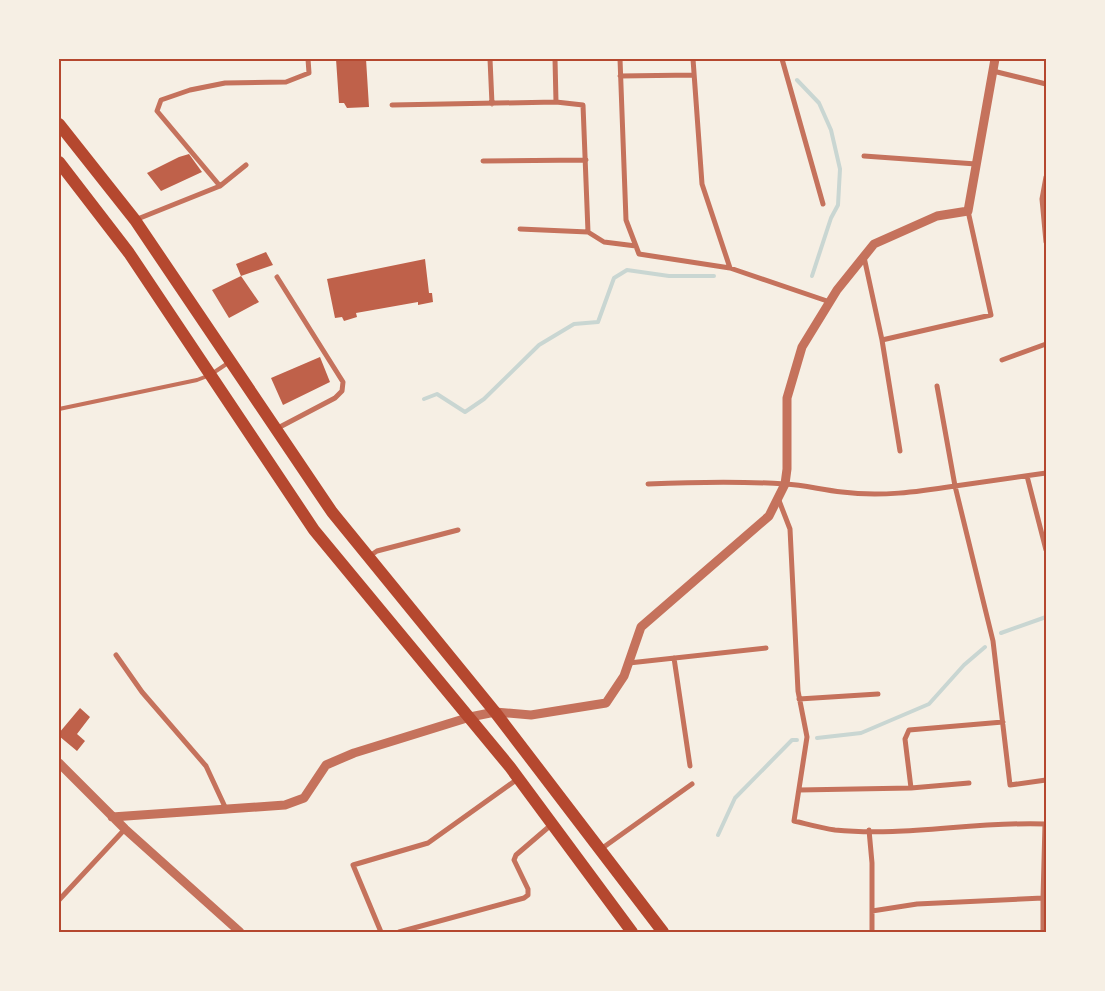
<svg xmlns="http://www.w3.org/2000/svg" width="1105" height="991" viewBox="0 0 1105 991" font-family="'Nunito Sans',sans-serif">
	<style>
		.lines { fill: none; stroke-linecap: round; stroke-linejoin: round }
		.stream { stroke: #c9d6d2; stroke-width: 4 }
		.building { fill: #bf614a }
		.service { stroke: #c5725c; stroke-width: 4 }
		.minor { stroke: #c5725c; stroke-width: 5 }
		.tertiary { stroke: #c5725c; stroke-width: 9 }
		.trunk { stroke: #b5482f; stroke-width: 12 }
		.neatline { fill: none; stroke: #b5482f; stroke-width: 2 }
	</style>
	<rect width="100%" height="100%" fill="#f6efe4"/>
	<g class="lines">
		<path class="stream" d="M797 80 819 103 831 130 840 169 838 205 831 218 812 276
			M424 399 437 394 465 412 484 399 539 345 574 324 598 322 614 278 627 270 669 276H714
			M1001 633 1046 617
			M817 738 861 733 929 704 964 665 985 647
			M718 835 735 798 792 740H797"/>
	</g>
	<path class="building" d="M336 59H366L369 107 347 108 344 103H339Z
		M189 154 202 172 161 191 147 173 179 157Z
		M266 252 273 265 241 276 236 264Z
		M425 259 429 293H432L433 302 418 305V302L356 313 357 317 344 321 342 317 335 318 327 279Z
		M241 276 259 302 229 318 212 290Z
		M320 357 330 382 283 405 271 378Z
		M80 708 90 717 77 734 85 741 77 751 59 736V733Z"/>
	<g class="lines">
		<path class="service" d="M59 409 197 380 210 375 228 363"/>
		<path class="minor" d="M490 59 492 104
			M555 59 556 102
			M620 59 626 220 639 254 730 268 830 302
			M693 59 702 184 730 268
			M782 59 823 204
			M993 71 1046 84
			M620 76 694 75
			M392 105 556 102 583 105 588 232 604 242 636 246
			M864 156 976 164
			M483 161 586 160
			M1046 177 1042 199 1046 242
			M220 186 157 111 161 100 190 90 225 83 286 82 309 73 308 59
			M135 220 220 186 246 165
			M520 229 588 232
			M864 257 882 340 991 315 968 211
			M882 340 900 451
			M1002 360 1046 344
			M276 429 335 398 342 391 343 382 277 277
			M1046 473 955 486 993 641 1010 785 1046 780
			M1027 476 1046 550
			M648 484C694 482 739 481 785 484 805 485 822 490 842 492 880 497 917 492 955 486L937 386
			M778 498 790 529 798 691 807 737 794 821C807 824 821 828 835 830 905 837 975 821 1045 824L1043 898
			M368 557 377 551 458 530
			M116 655 142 692 206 766 226 809
			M674 658 690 766
			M629 663 766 648
			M799 699 878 694
			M911 788 905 739 909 730 1003 722
			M799 790 911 788 969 783
			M869 830 872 863V932
			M601 849 692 784
			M59 900 125 829
			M872 911 917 904 1043 898V932
			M381 932 353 865 428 843 519 778
			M399 932 524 898 528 895V889L514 860 516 855 551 825"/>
		<path class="tertiary" d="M59 763 125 829 240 932
			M112 817 285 805 304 798 326 765 354 753 470 717 495 712 531 715 606 703 624 676 641 627 769 516 785 484 787 469V398L802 347 837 290 874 244 937 216 968 211 995 59"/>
		<path class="trunk" d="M59 124 135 220 332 512 495 712 663 932
			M59 162 129 253 314 530 510 767 632 932"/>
	</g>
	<rect width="1105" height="991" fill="none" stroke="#f6efe4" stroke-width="120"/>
	<rect x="60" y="60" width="985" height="871" class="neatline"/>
</svg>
